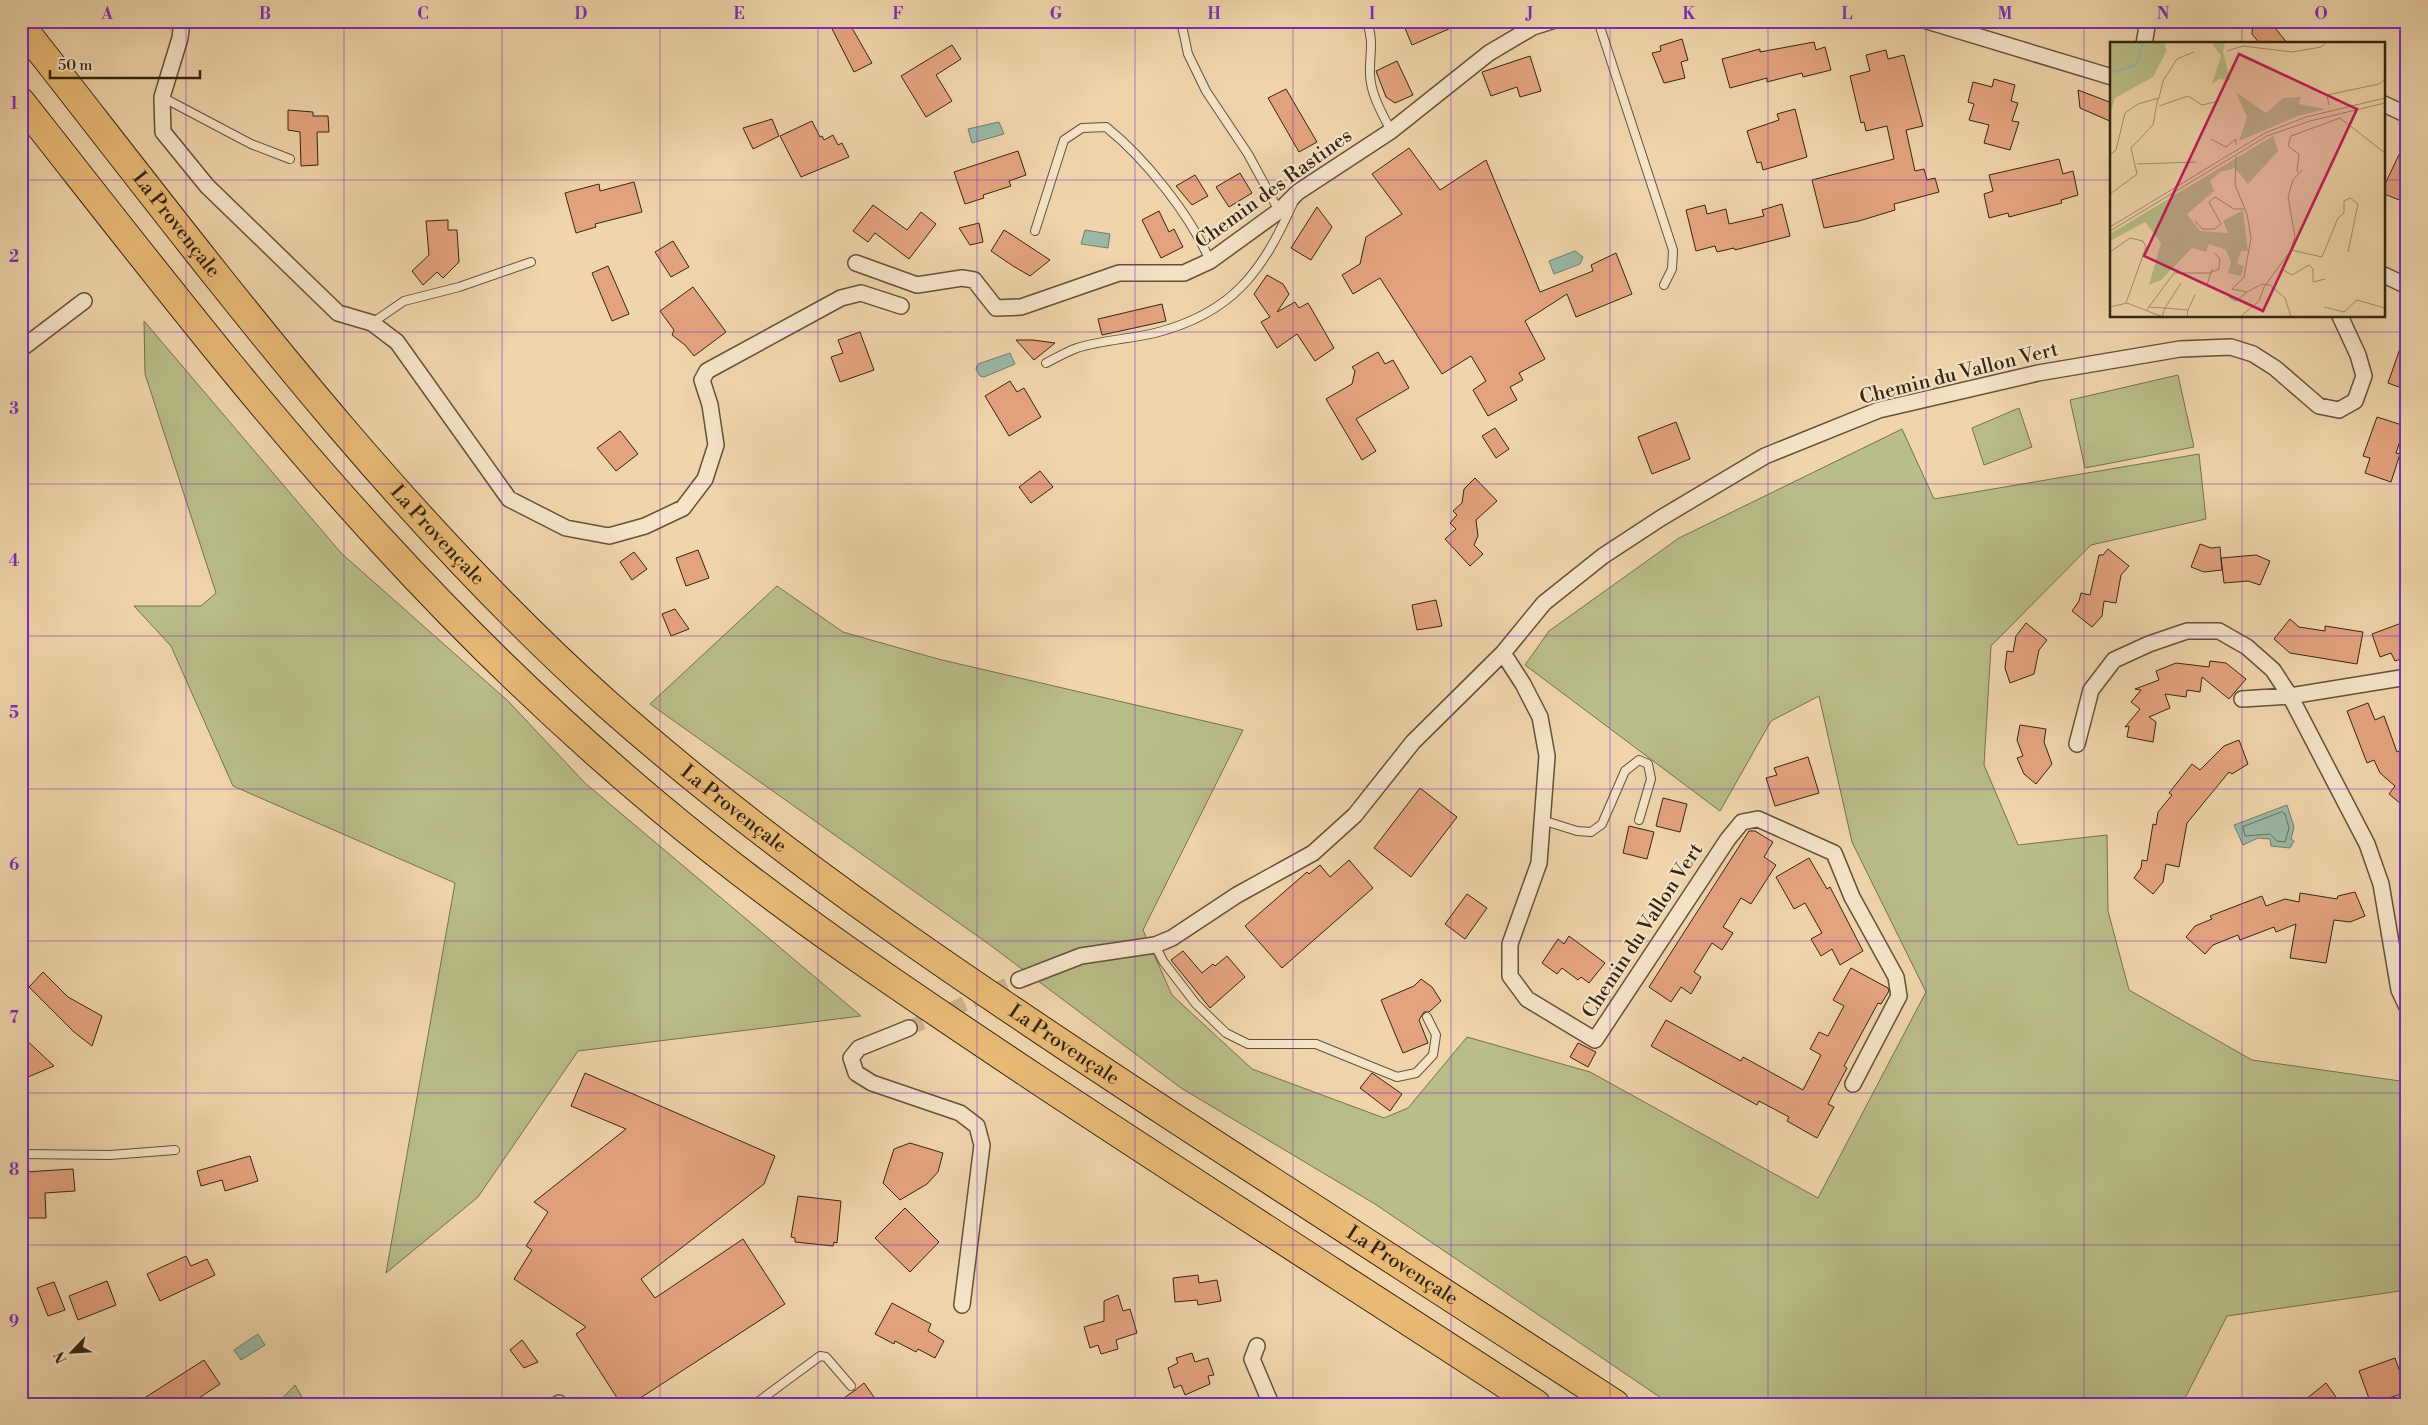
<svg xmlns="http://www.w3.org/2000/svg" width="2428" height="1425" viewBox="0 0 2428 1425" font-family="'Libre Bodoni',serif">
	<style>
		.green { fill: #b9bd89; stroke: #76714d }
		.water { fill: #9bb8a6; stroke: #727d6a }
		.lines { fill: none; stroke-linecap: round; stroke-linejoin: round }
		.shore { stroke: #686e5c; stroke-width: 1 }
		.building { fill: #e4a37f; stroke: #342511 }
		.street-tunnel { stroke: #cab18c; stroke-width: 15; stroke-dasharray: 15 8; stroke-linecap: butt }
		.lane-casing { stroke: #635138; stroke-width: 10 }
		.street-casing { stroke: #635138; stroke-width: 18 }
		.highway-casing { stroke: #342511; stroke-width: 30 }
		.lane { stroke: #f5e3c8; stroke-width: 8 }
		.street { stroke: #f5e3c8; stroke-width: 15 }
		.highway { stroke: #e8ba76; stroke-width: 28 }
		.grid { fill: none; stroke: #7b2cbf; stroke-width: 1; stroke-opacity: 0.55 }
		.labels { text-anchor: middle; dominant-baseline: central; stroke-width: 4.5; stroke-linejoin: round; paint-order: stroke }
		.street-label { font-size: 20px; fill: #342511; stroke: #f5e3c8 }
		.inset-river { fill: none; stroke: #9bb8a6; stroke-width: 2.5 }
		.inset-road { fill: none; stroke: #a58e6d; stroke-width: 1 }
		.view { fill: #c2185b; fill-opacity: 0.15; stroke: #c2185b; stroke-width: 2.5 }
		.inset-edge { fill: none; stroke: #342511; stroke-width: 2.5 }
		.neatline { fill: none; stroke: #7b2cbf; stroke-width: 2 }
		.grid-label { font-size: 16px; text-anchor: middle; font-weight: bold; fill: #7b2cbf }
	</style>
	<rect width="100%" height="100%" fill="#f0d4ab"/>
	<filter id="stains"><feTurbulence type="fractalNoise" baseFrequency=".004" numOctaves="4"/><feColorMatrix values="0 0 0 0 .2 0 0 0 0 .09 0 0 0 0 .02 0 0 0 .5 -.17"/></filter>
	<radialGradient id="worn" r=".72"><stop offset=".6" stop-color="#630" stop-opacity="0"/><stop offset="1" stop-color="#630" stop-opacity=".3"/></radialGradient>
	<path class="green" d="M144 321 341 553 508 701 585 783 861 1016 578 1051 478 1197 386 1273 455 883 233 786 171 646 134 606H201L216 593 145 374Z
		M2178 375 2194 447 2085 468 2070 400Z
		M2019 408 2032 447 1984 465 1972 428Z
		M1902 429 1934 499 2199 454 2206 519 2091 545 1991 646 1984 765 2018 845 2107 835 2108 911 2129 990 2252 1060 2407 1082V1290L2227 1316 2182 1404H1670L1375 1204 1181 1088 990 945 650 704 777 586 843 632 938 659 1243 730 1143 930 1172 995 1252 1069 1384 1118 1408 1108 1467 1037 1590 1072 1818 1198 1926 992 1852 842 1819 696 1771 721 1720 811 1525 665 1549 631 1679 538Z
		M295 1385 306 1404H277Z"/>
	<path class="water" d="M999 122 1004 134 972 143 968 129Z
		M1085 230 1110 234 1108 248 1081 244Z
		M1575 251 1583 257 1580 264 1554 274 1549 261Z
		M1010 353 1015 364 984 377 980 376 976 369 978 364Z
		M2287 805 2294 827 2291 839 2294 841 2290 848 2271 846 2270 839 2258 838 2243 845 2234 825Z
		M258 1334 265 1345 241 1360 234 1350Z"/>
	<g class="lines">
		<path class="shore" d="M2282 812 2285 814 2289 828 2285 842 2277 841 2270 834 2245 836 2243 827Z"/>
	</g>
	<path class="building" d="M828 21H848L872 63 854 72Z
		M1402 21H1467L1412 45Z
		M2253 21H2275V28L2288 44H2260L2252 34Z
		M1682 39 1688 60 1681 62 1685 78 1664 83 1652 53 1661 51 1660 46Z
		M1814 42 1816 50 1825 47 1831 70 1803 77 1802 73 1767 82V78L1730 88 1722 59 1760 49V52Z
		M952 45 961 59 936 75 952 101 926 117 901 76Z
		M1886 50 1888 59 1904 55 1923 126 1906 130 1915 171 1924 169 1927 180 1935 178 1939 192 1894 204 1895 210 1859 221 1824 228 1812 180 1894 159 1887 126 1866 131 1864 122 1861 123 1850 76 1870 71 1866 55Z
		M1530 56 1541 91 1520 97 1517 87 1491 96 1482 72Z
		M1397 61 1413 95 1395 103 1386 97 1376 71Z
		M1994 79 2015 85 2011 101 2018 103 2012 121 2019 122 2010 150 1984 143 1989 125 1969 120 1974 104 1968 102 1973 82 1992 87Z
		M1286 89 1317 142 1299 152 1268 98Z
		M2078 90 2112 103V122L2080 108Z
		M1795 109 1807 157 1763 170 1761 162 1757 163 1747 131 1779 120 1777 114Z
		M288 110 313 112V116H328L329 132H317L318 165 301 166 300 132 288 130Z
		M772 119 779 136 753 149 743 128Z
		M812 121 820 137 822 136 824 140 833 135 838 145 842 143 849 157 801 177 780 136Z
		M2407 138V203L2384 194V186Z
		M1409 148 1440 190 1486 160 1540 292 1593 271 1591 265 1616 253 1632 294 1576 317 1567 294 1525 321 1545 359 1519 373 1523 380 1510 387 1517 400 1488 416 1473 390 1486 381 1471 356 1442 374 1380 278 1353 294 1342 275 1360 264 1366 237 1402 214 1372 174Z
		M1018 151 1026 175 1009 181 1011 186 983 195 984 198 965 204 954 172Z
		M2059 159 2063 174 2073 171 2078 195 2061 200 2062 203 2009 217 2008 213 1989 218 1984 194 1993 191 1989 175Z
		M1240 173 1252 193 1229 207 1216 187Z
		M1195 175 1208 196 1192 205 1176 186Z
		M634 182 642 212 595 224 596 227 576 233 565 193 599 184 600 191Z
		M1782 204 1790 236 1735 250 1734 248 1717 252 1715 246 1696 251 1686 210 1705 205 1707 214 1726 209 1729 224 1764 216 1762 210Z
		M873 205 907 230 921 212 936 224 909 259 875 233 868 242 853 231Z
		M1317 207 1332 227 1311 260 1291 248Z
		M1159 211 1169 232 1174 229 1183 247 1161 258 1142 220Z
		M448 220V230H457L459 262 443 278 437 272 423 285 412 271 429 255 426 221Z
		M979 223 983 242 970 245 959 228Z
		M1004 230 1012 235 1050 260 1030 276 1013 266 991 251Z
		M673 241 689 267 671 277 655 252Z
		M608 266 629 314 612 321 592 273Z
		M1267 275 1283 284 1289 294 1277 312 1295 302 1299 308 1308 303 1334 348 1315 361 1297 334 1277 348 1261 322 1270 317 1254 294Z
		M693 287 726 332 694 356 685 345 672 335 674 330 660 311Z
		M1162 304 1166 321 1102 335 1098 319Z
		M860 332 874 370 840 382 831 357 843 353 838 340Z
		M2404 337 2407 338V390L2388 383Z
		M1016 340H1033L1055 343 1034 360Z
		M1378 352 1385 364 1393 360 1409 388 1356 419 1376 451 1362 460 1326 399 1352 384 1355 371 1352 367Z
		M1010 381 1017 392 1024 388 1041 417 1009 436 985 396Z
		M2377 417 2405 426 2396 453 2400 454 2391 482 2365 473 2370 458 2363 456Z
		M1676 422 1690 459 1652 474 1638 437Z
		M1495 428 1509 449 1496 458 1482 436Z
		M620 431 638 454 616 471 597 448Z
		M1040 471 1053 487 1031 503 1019 487Z
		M1475 478 1497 501 1476 520 1478 536 1474 545 1483 554 1470 566 1445 539 1456 529 1450 523 1457 515 1453 511 1462 503 1464 489Z
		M2200 544 2211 548 2220 547 2222 570 2204 572 2191 567Z
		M2108 549 2129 566 2121 575 2116 603 2104 601 2102 616 2092 627 2072 611 2079 601 2081 593 2090 595 2099 555H2103Z
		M698 550 709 578 686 586 676 558Z
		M634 552 647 569 632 580 620 562Z
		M2256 555 2270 561 2260 585 2248 581 2224 583 2221 558Z
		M1436 600 1442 626 1417 630 1412 605Z
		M675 609 689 629 671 636 662 614Z
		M2290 619 2299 627 2325 631V626L2363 632 2357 664 2290 653 2274 639Z
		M2407 621V657L2395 661 2391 653 2380 657 2372 634Z
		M2026 623 2047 640 2039 650 2034 674 2010 683 2005 668 2007 651 2013 652 2016 636Z
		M2210 661 2226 663 2246 679 2229 699 2202 677 2200 692 2187 690 2186 697 2165 694 2170 708 2149 717 2156 722 2153 742 2127 737 2129 726 2125 727 2140 709 2131 702 2141 690 2135 689 2159 680 2156 671 2176 663 2209 667Z
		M2368 703 2375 720 2384 716 2397 752 2402 750 2407 764V809L2389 794 2395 786 2380 773 2374 760 2367 763 2347 711Z
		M2020 725 2046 729 2044 742 2052 764 2036 784 2024 774 2017 758 2023 756 2017 740Z
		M2239 740 2248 764 2232 774 2229 772 2187 823 2179 867 2166 864 2163 882 2153 894 2134 878 2141 868 2142 860 2147 861 2153 824 2156 825 2158 812 2172 795 2169 793 2192 764 2200 770 2224 746Z
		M1808 757 1819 793 1775 806 1766 778 1777 775 1774 768Z
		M1420 788 1457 817 1411 877 1374 848Z
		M1663 798 1687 804 1680 832 1656 826Z
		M1629 826 1654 832 1647 859 1623 853Z
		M1749 831H1755L1773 842 1764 857 1776 865 1751 904 1741 898 1723 927 1733 933 1722 950 1712 943 1694 972 1701 977 1691 994 1681 987 1671 1002 1649 987Z
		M1809 858 1827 889 1830 887 1863 951 1840 965 1832 949 1821 956 1811 939 1822 933 1805 903 1794 909 1776 877Z
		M1349 860 1373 888 1282 968 1245 926 1307 872 1309 874 1320 865 1330 877Z
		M2355 892 2365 916 2350 922 2334 920 2326 963 2290 958 2296 924 2276 932 2274 927 2240 940 2238 935 2213 945 2205 954 2186 937 2195 926 2212 919 2210 916 2262 896 2266 906 2285 899 2299 902 2300 893 2337 899 2338 896Z
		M1467 894 1487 908 1465 939 1445 924Z
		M1569 936 1605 963 1589 983 1581 977 1578 980 1562 968 1557 974 1542 963 1558 939 1564 944Z
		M1183 951 1202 973 1213 964 1215 966 1227 956 1245 977 1210 1008 1171 960Z
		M1851 968 1888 988 1889 991 1881 1004 1878 1003 1844 1066 1847 1068 1828 1104 1834 1107 1817 1138 1787 1121 1789 1117 1759 1101 1757 1105 1651 1046 1666 1020 1741 1061 1743 1057 1803 1090 1821 1055 1810 1049 1819 1032 1828 1036 1844 1006 1833 1000Z
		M43 972 68 997 102 1016 92 1046 74 1032 29 987Z
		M1421 979 1432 987 1441 1001 1429 1012H1424L1419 1020 1428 1043 1403 1053 1381 1000 1414 986Z
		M21 1035 54 1066 21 1080Z
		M1578 1043 1596 1052 1588 1067 1570 1057Z
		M585 1073 775 1156 764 1184 641 1279 655 1298 743 1239 785 1304 631 1404H621L576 1334 586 1327 514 1279 532 1250 526 1246 548 1212 534 1202 626 1129 571 1106Z
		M1372 1073 1402 1094 1390 1111 1360 1088Z
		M910 1143 943 1153 938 1172 927 1184 900 1200 883 1183 894 1149Z
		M250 1156 258 1181 225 1191 222 1180 201 1186 197 1171Z
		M73 1169 75 1191 45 1193 46 1218H27L25 1172Z
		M798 1196 841 1201 837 1243 834 1242 833 1246 795 1242V1238L791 1237Z
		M905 1208 939 1242 910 1272 875 1238Z
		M186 1256 191 1266 207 1259 215 1275 160 1301 147 1274Z
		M1198 1275 1199 1283 1217 1280 1221 1301 1198 1305 1197 1300 1175 1302 1173 1278Z
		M107 1281 116 1305 78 1320 69 1296Z
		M54 1282 65 1310 48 1316 37 1288Z
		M1118 1295 1123 1311 1130 1309 1137 1333 1116 1340 1118 1349 1101 1354 1098 1345 1090 1348 1084 1327 1104 1321V1301Z
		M892 1303 931 1324 928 1331 944 1341 935 1358 918 1349 916 1352 895 1341 894 1344 875 1334Z
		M522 1340 538 1362 524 1368 510 1350Z
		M1192 1353 1195 1362 1208 1358 1214 1375 1208 1376 1210 1384 1185 1395 1181 1385 1174 1388 1168 1368 1178 1363 1176 1358Z
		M2395 1358 2407 1392 2371 1404 2359 1371Z
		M204 1360 220 1384 190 1404H135Z
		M864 1383 879 1404H835L854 1391Z
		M2326 1383 2341 1404H2300Z"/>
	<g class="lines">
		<path class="street-tunnel" d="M909 1028 1019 980"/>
		<defs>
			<path id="lane" d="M1181 21 1188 54 1206 91 1248 154 1279 211
				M1366 21C1375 40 1369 55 1370 75 1371 95 1382 113 1391 131
				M1598 21 1673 250 1672 269 1664 285
				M162 97 251 144 290 159
				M1035 231 1064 140 1082 128 1106 127C1145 158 1191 216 1210 261
				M372 323 404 301 459 287 531 262
				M1046 363C1056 358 1066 352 1077 348 1102 340 1130 339 1155 333 1233 313 1262 272 1293 203
				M1542 820 1577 831 1591 832 1602 824 1625 771 1639 760 1648 764 1651 779 1639 820
				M1155 945 1163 961 1196 1004 1226 1033 1248 1044H1316L1397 1077 1416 1073 1433 1055 1436 1035 1427 1017
				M21 1154 110 1155 175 1150
				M755 1404 820 1356 826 1357 851 1386"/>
			<path id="street" d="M182 21 180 38 162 97 163 132 207 186 338 313 372 323 397 342 509 499 566 528 609 536 645 526 683 508 705 479 716 445 710 405 702 380 707 371 841 298 861 293 901 306
				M1927 21 2112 77
				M2144 44 2148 21
				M2384 104 2407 115
				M856 263 917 285 962 278 974 280 996 308 1021 307 1119 273H1184L1210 261 1279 211 1298 192 1391 131 1489 53 1533 27 1552 21
				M2384 275 2407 286
				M21 349 84 301
				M1503 653 1523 684 1540 717 1547 756 1539 863 1510 944V976L1527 999 1595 1040 1728 839 1742 822 1758 819 1834 853 1852 897 1896 977 1899 996 1853 1084
				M2242 699 2290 696 2407 677
				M2077 744 2091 690 2114 660 2149 644 2187 631H2219L2247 647 2273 670 2290 696 2367 844 2381 884 2399 990 2407 1007
				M1019 980 1081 956 1155 945 1172 938 1237 895 1313 853 1355 815 1413 742 1503 653 1544 603 1603 556 1661 518 1765 456 1879 410 2038 373 2180 349 2231 347 2253 354 2275 368 2319 406 2339 410 2355 401 2364 376 2358 355 2340 316
				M909 1028 859 1048 851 1058 856 1073 872 1083 960 1113 977 1126 982 1145 962 1305
				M1257 1346 1252 1359 1271 1404
				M559 1403V1404"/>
			<g id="highway">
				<path id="s1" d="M21 26C206 261 384 504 607 704 783 860 979 990 1176 1119 1322 1214 1469 1309 1615 1404"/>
				<path d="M21 102C138 250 253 401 381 540 467 634 560 724 658 806 777 906 906 992 1035 1078 1201 1188 1369 1295 1536 1404"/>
			</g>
		</defs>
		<use href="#lane" class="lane-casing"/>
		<use href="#street" class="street-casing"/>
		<use href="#highway" class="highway-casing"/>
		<use href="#lane" class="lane"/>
		<use href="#street" class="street"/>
		<use href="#highway" class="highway"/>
	</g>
	<path class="grid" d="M186 21V1404M344 21V1404M502 21V1404M660 21V1404M818 21V1404M977 21V1404M1135 21V1404M1293 21V1404M1451 21V1404M1610 21V1404M1768 21V1404M1926 21V1404M2084 21V1404M2242 21V44M21 180H2112M2384 180H2407M2242 316V1404M21 332H2407M21 484H2407M21 636H2407M21 789H2407M21 941H2407M21 1093H2407M21 1245H2407"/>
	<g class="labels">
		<g class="street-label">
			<text transform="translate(1274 189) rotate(-36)">Chemin des Rastines</text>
			<text stroke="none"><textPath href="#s1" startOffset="252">La Provençale</textPath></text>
			<text transform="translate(1959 374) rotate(-14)">Chemin du Vallon Vert</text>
			<text stroke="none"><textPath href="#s1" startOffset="658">La Provençale</textPath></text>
			<text stroke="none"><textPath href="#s1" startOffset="1062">La Provençale</textPath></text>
			<text transform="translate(1643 931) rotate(-57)">Chemin du Vallon Vert</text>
			<text stroke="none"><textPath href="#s1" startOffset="1468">La Provençale</textPath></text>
			<text stroke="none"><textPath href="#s1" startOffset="1872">La Provençale</textPath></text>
		</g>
	</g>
	<g transform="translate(2110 42)">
		<rect width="275" height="275" fill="#f0d4ab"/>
		<path d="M0 0H56L55 6 57 8 43 35 5 56 0 73ZM101 0H115L113 10 120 38 109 37 102 42 111 14ZM126 50 156 71 173 56 191 55 189 62 215 67 188 74 129 99 137 75ZM163 94 168 109 138 142 125 126 110 130 100 139 104 149 77 172 90 189 118 191 113 179 133 168 138 209H131L127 222 134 224 131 234 118 231 121 220 116 208 99 202 96 210 82 206 51 238 39 243 51 201 35 180 0 199V192Z" fill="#b9bd89"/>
		<path class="inset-river" d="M0 31 26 23 33 0"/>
		<path class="inset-road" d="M117 9 133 4 182 10 211 5 217 0M219 63 217 53 269 42 275 37M49 64 78 54 92 63 109 59M101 97 116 105 126 97V103M0 113 6 108 15 71 28 62 49 56 53 39 67 17 84 10M126 114 125 143 137 172 141 196 134 235 122 247 137 250 152 242 160 243 175 256 181 275M27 122 86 120M187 130 189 112 178 104 181 94 230 76 275 111M0 152 27 132 21 106 43 83 48 56M85 179 92 187H105L111 182 99 160 105 155 124 167H134M0 185 155 91 196 75 275 56M0 189 157 94 200 79 275 61M181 208 212 215 228 176 234 171V159L240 156 248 162 238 210M0 210 20 196 33 199 36 205 16 261M171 227 182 233 199 223 203 227V240L215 237M97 243 102 227M119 255 126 259 137 250M0 265 17 261 53 275M39 265 55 266 71 241M214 265 234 270 247 258 275 266M78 268 85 253M36 269 64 231H100L109 227 110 217 105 211M52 275 55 266 78 268 77 275M130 275 149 259 154 245 181 208 185 194 178 155 183 138 192 128"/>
		<path class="view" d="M129 12 247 67 153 269 34 214Z"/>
		<rect width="275" height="275" class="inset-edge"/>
	</g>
	<rect width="2428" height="1425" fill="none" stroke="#f0d4ab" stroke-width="55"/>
	<g transform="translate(72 1352) rotate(245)" stroke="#f5e3c8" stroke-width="4" paint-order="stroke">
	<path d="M0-4L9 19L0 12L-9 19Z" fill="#342511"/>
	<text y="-8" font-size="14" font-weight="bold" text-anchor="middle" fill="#342511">N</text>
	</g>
	<path d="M50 70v8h150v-8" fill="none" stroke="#342511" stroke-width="2.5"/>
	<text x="58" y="70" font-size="15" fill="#342511" stroke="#f5e3c8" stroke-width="4" paint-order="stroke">50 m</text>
	<rect x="28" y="28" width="2372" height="1370" class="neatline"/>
	<g class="grid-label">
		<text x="107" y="19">A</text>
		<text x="265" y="19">B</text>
		<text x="423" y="19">C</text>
		<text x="581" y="19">D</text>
		<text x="739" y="19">E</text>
		<text x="898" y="19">F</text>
		<text x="1056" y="19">G</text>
		<text x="1214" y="19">H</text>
		<text x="1372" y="19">I</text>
		<text x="1530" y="19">J</text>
		<text x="1689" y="19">K</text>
		<text x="1847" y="19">L</text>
		<text x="2005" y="19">M</text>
		<text x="2163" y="19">N</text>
		<text x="2321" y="19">O</text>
		<text x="14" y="109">1</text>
		<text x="14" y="262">2</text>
		<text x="14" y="414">3</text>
		<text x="14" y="566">4</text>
		<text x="14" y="718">5</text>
		<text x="14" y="870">6</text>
		<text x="14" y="1023">7</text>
		<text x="14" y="1175">8</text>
		<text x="14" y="1327">9</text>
	</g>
	<rect width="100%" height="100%" filter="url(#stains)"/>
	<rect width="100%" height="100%" fill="url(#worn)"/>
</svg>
